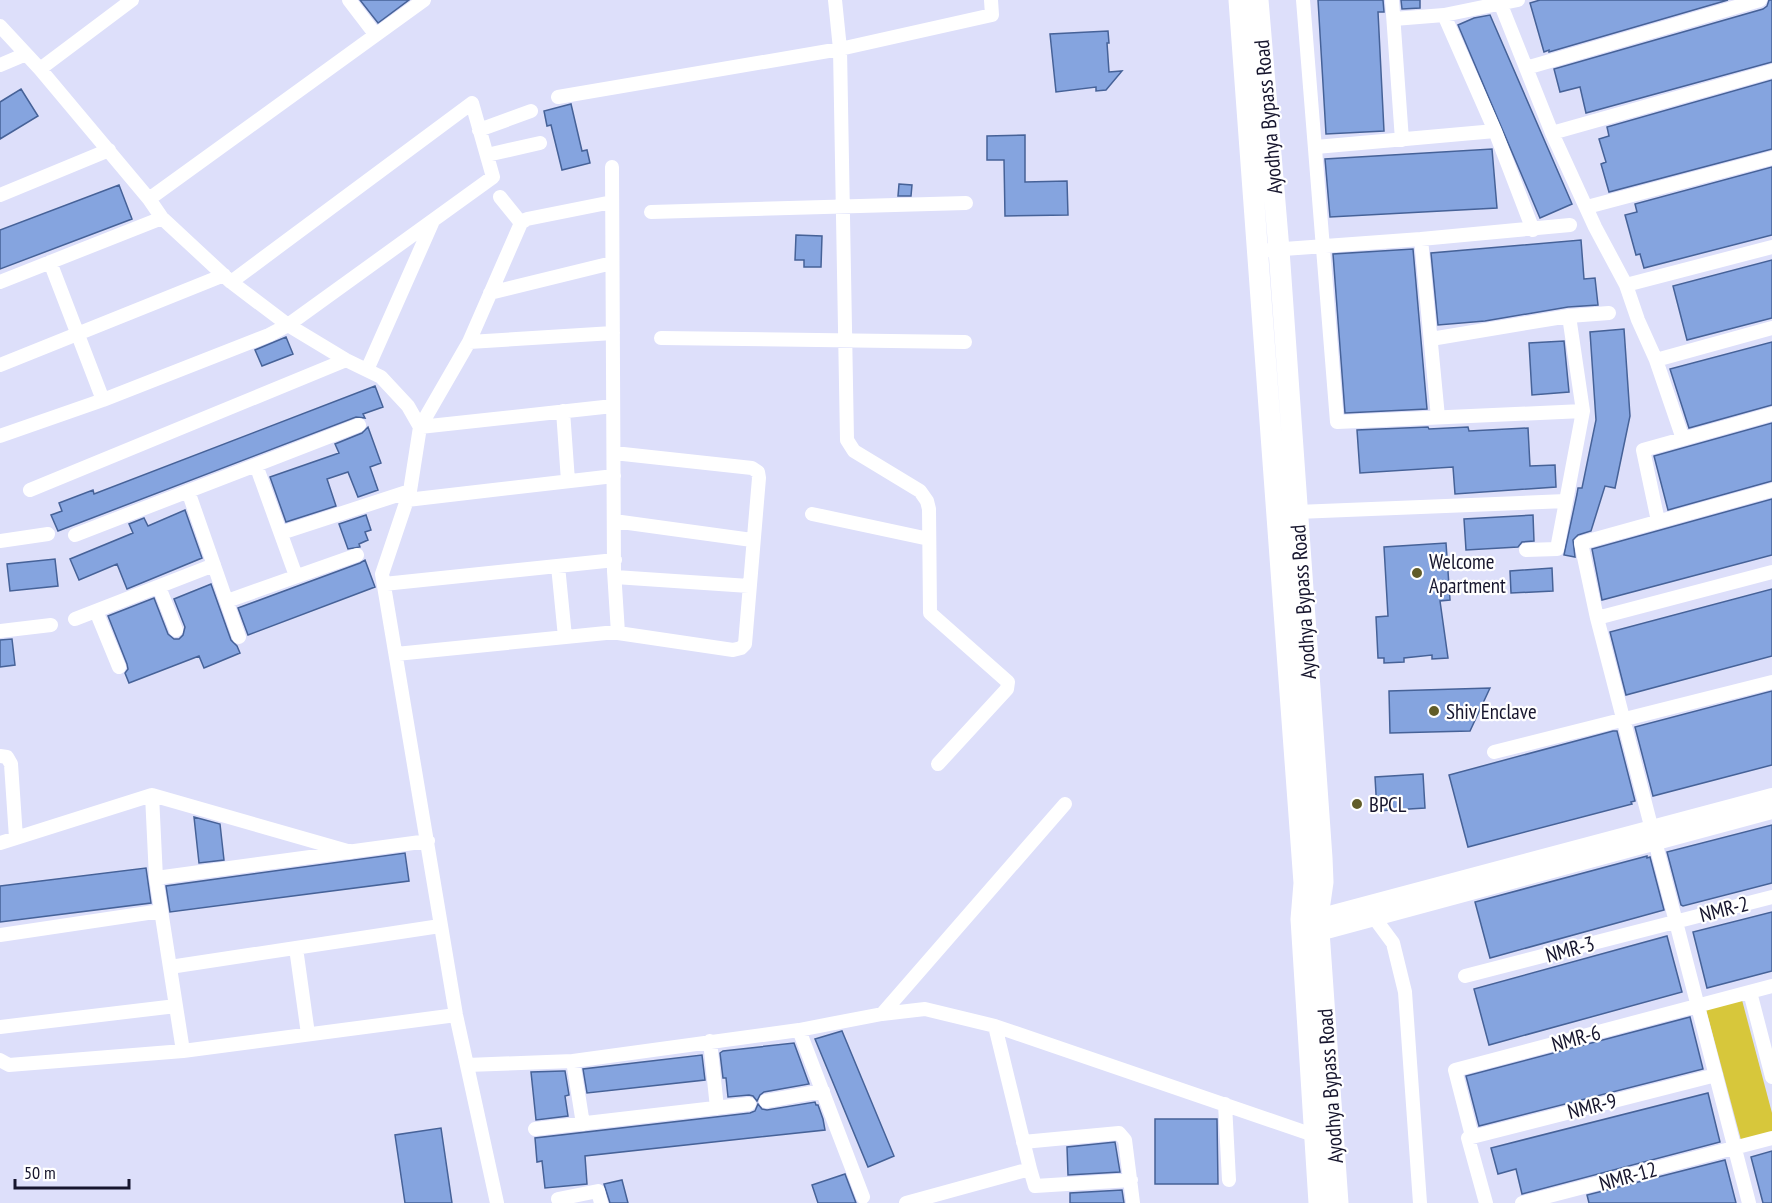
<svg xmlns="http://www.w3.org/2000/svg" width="1772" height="1203" viewBox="0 0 1772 1203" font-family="'PT Sans Narrow',sans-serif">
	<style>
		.green { fill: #d7c73b }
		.building { fill: #85a4df; stroke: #466298; stroke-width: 1.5 }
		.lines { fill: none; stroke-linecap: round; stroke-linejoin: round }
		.minor { stroke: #fff; stroke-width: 14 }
		.tertiary { stroke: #fff; stroke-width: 16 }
		.primary { stroke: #fff; stroke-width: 21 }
		.poi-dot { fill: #615c28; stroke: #fff; stroke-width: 2 }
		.labels { text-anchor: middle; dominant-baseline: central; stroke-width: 4.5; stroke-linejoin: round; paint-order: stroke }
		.street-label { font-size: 21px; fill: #17162e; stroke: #fff }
		.poi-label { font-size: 21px; fill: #17162e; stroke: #fff; text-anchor: start }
	</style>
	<rect width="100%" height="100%" fill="#dddffa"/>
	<path class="green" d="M1742 1000 1772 1113V1132L1741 1140 1706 1009Z"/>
	<path class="building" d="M360 0H409L378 23Z
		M1318 0H1383L1384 12H1378L1384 131 1326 134Z
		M1401 0H1420V8L1402 9Z
		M1540 0H1728L1549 52V50L1544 52 1530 3Z
		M1769 0H1772V62L1586 113 1580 87 1560 92 1554 69 1763 9 1767 6Z
		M1490 15 1572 204 1540 218 1458 25 1474 18Z
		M1108 31 1109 43H1107L1109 72 1122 71 1106 90 1096 91V87L1056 92 1050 34Z
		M1772 80V149L1609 192 1601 164 1606 162 1599 139 1609 136 1607 127Z
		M21 89 38 116 0 139V102Z
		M571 104 582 151 587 150 590 163 562 170 551 125 547 126 544 111Z
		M1025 135V182L1067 181 1068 215 1005 216 1004 160H987V136Z
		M1492 149 1497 208 1330 217 1325 159Z
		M1772 167V235L1644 268 1640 254 1636 255 1625 215 1637 212 1635 204Z
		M899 184 912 185 911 196H898Z
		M119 185 132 219 0 269V230Z
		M796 235 822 236 821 267H804V260H795Z
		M1581 240 1584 279 1595 278 1598 305 1568 307 1485 321 1438 325 1431 253Z
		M1413 249 1427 409 1345 413 1333 254Z
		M1772 260V318L1687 340 1673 286Z
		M1624 329 1630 416 1615 488 1605 486 1591 531 1578 535 1573 540 1575 557 1564 555 1577 494 1578 488H1582L1596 420 1590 332Z
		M286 337 293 354 262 366 255 350Z
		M1564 341 1569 392 1532 395 1529 343Z
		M1772 342V405L1689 428 1670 369Z
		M375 386 383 407 363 414 365 418 356 417 58 531 51 515 62 511 59 503 93 490 94 494Z
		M1772 423V481L1668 510 1654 456Z
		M368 427 381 463 370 467 378 490 358 497 348 472 327 479 336 506 286 522 270 477 339 453 335 444 362 433Z
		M1428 427 1429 429 1468 427 1469 431 1528 428 1530 466 1555 465 1556 487 1455 494 1453 467 1360 473 1357 430Z
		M1772 499V555L1602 600 1592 549Z
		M185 510 202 558 127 589 117 564 79 580 70 559 133 533 129 524 144 518 148 526Z
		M366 515 371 530 365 532 368 540 359 544 360 547 348 549 339 524Z
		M1533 515 1534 541 1522 542 1518 547 1466 550 1464 519Z
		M1446 543 1450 600 1440 601 1448 658 1432 659V655L1404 658V662L1384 663V658H1378L1376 617 1388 616 1384 547Z
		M55 559 58 586 10 591 7 564Z
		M365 560 375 587 248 635 238 608 360 563Z
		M1552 568 1553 591 1511 593 1510 571Z
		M211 584 231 640 237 646 240 653 204 668 199 656 129 683 125 673 128 669 127 664 108 616 154 598 168 634 174 639H179L183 635 185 627 174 599Z
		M1772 589V656L1626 695 1610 632Z
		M12 639 15 665 0 667V640Z
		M1490 688 1470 731 1390 733 1389 691Z
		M1772 691V765L1653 796 1635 727Z
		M1613 731H1617L1635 801 1631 802 1632 804 1468 847 1449 775Z
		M1423 774 1425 808 1377 811 1375 777Z
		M194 817 220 824 224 860 199 863Z
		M1772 825V883L1683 906 1681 905 1667 852Z
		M405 853 409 881 170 912 166 886Z
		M1647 856V858L1650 857 1664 910 1490 958 1475 902Z
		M146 868 151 903 0 922V886Z
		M1772 912V971L1707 988 1693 932Z
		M1667 936 1682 992 1489 1045 1474 989Z
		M1690 1017 1703 1069 1479 1126 1466 1076Z
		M842 1031 894 1156 868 1167 815 1039Z
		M794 1043 809 1084 764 1092 760 1095 757 1101 753 1096 749 1095 728 1097 726 1078H723L720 1053 723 1051Z
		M702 1055 705 1080 587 1093 583 1069Z
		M563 1071H565L569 1095 565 1096 568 1116 536 1120 531 1072Z
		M1708 1093 1720 1142 1522 1194 1516 1169 1498 1174 1491 1148Z
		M815 1102 816 1105H818L823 1119 825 1130 585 1156 587 1184 545 1188 542 1161 537 1162 535 1138 750 1113 755 1111 758 1104 762 1109 767 1110Z
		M1155 1119H1217L1218 1184H1155Z
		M441 1128 452 1203H405L395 1135Z
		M1115 1142 1120 1172 1068 1175 1067 1147Z
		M1772 1151V1203H1763L1751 1157Z
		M1725 1160 1736 1203H1589L1587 1195Z
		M845 1174 856 1203H818L812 1185Z
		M622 1180 628 1203H610L604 1184Z
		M1122 1190 1124 1203H1070V1193Z"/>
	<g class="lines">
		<path class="minor" d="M349 0 375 34
			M835 0 840 49 847 440 854 451 920 491 927 501 929 509 930 613 1008 682 1007 689 938 764
			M1303 0 1337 422 1583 411
			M1392 0 1402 140
			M1499 0 1552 133 1595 227 1626 285 1638 320 1656 360 1683 439
			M1444 15 1495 131 1533 230
			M1394 19 1444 15 1518 0
			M0 26 40 69 149 199 162 218 231 282 288 325 346 360 381 377 408 406 420 427 410 491 382 574 456 1015 497 1203
			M0 65 26 54
			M1526 68 1760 0
			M40 69 132 0
			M558 97 840 49 992 15 991 0
			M479 130 531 111
			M1552 133 1772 71
			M1316 147 1495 131
			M487 155 540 143
			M612 167 614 571 618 633
			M0 195 109 150
			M500 197 521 223
			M149 199 424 0
			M1587 207 1772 158
			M651 212 966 203
			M1421 239 1438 417
			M1257 251 1421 239 1570 225
			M50 262 103 400 269 335 288 325 493 177 472 103 231 282
			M0 282 162 218
			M1626 285 1772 247
			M490 293 612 263
			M661 338 965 342
			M1431 339 1569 316 1609 313
			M469 342 613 333
			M1656 360 1772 328
			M0 365 224 275
			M367 370 433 221
			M563 411 568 481
			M420 427 469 342 521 223 527 219 612 202
			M420 427 613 406
			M0 436 103 400
			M256 465 296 576
			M30 490 346 360
			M188 491 239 637
			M407 500 614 476
			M1297 512 1566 501
			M812 514 929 539
			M614 521 752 540
			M1658 521 1643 450 1772 414
			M281 533 410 491
			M75 535 359 425
			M0 541 48 534
			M1526 550 1557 549 1583 411 1569 316
			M558 566 565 637
			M615 577 749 586
			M384 584 615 560
			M159 587 176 630
			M227 601 357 555
			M96 611 119 667
			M1597 618 1772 572
			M75 619 214 565
			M0 631 51 625
			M396 654 606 633H618L733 650 741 648 745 644 759 478 758 472 752 468 614 453
			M1494 752 1772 682
			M0 756 7 757 11 764 16 838
			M152 795 156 878 183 1051
			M0 843 152 795 351 852
			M156 878 428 841
			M1370 912 1393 943 1405 992 1420 1203
			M0 935 161 911
			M296 948 308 1034
			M170 967 440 926
			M1465 976 1772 897
			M1750 992 1772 1077
			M882 1014 1065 804
			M0 1027 176 1006
			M799 1030 863 1197
			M710 1041 717 1108
			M0 1060 9 1065 183 1051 456 1015
			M573 1061 583 1124
			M467 1065 573 1061 799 1030 882 1014 925 1009 995 1026 1322 1138
			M766 1101 823 1091
			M1225 1104 1229 1180
			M535 1129 749 1104
			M1472 1136 1455 1070 1772 986
			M1023 1142 1119 1133 1125 1140 1133 1203
			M1030 1169 1035 1186 1131 1180
			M558 1199 598 1191 601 1203
			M906 1203 1030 1169 995 1026
			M1486 1203 1468 1138 1716 1075
			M1522 1203 1772 1138
			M1749 1203 1597 618 1581 543 1772 490"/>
		<path class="tertiary" d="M1307 918 1318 917 1772 796
			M1308 936 1772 811"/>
		<path class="primary" d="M1239 0 1304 883 1301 919 1319 1203
			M1258 0 1279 250 1322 858 1323 882 1318 917 1338 1203"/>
	</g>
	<g class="poi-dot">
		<circle cx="1417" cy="573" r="6"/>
		<circle cx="1434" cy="711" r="6"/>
		<circle cx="1357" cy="804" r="6"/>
	</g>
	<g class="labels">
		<g class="street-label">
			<text transform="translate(1268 117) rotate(-95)">Ayodhya Bypass Road</text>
			<text transform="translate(1303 602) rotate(-94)">Ayodhya Bypass Road</text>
			<text transform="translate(1724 909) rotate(-14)">NMR-2</text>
			<text transform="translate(1570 949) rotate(-15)">NMR-3</text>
			<text transform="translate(1576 1038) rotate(-15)">NMR-6</text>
			<text transform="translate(1330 1086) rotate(-94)">Ayodhya Bypass Road</text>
			<text transform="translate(1592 1106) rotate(-14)">NMR-9</text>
			<text transform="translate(1628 1176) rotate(-15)">NMR-12</text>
		</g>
		<g class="poi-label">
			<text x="1429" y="561">Welcome<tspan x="1429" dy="24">Apartment</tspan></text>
			<text x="1446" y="711">Shiv Enclave</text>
			<text x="1369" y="804">BPCL</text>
		</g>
	</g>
	<path d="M15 1179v9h114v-9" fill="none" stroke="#17162e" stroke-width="3"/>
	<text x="24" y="1179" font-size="18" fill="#17162e" stroke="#ffffff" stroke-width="4.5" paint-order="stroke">50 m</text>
</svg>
